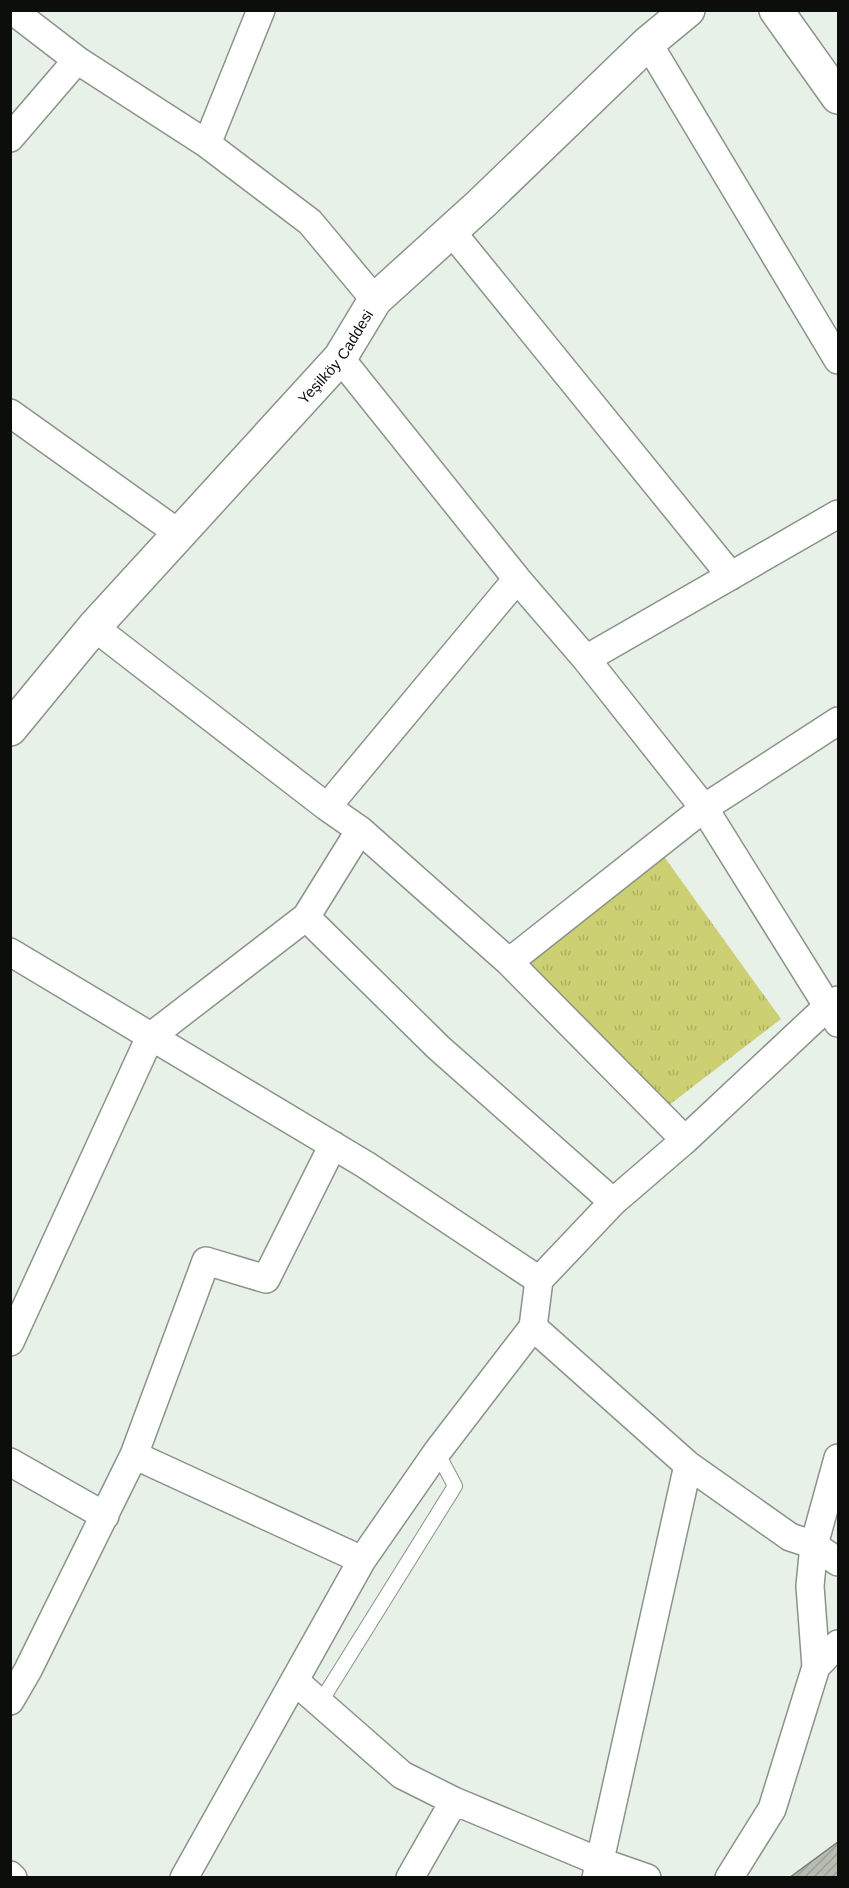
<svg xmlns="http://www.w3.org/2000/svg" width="849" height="1888" viewBox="0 0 849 1888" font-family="Helvetica,sans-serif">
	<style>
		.grass { fill: url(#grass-tufts) }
		.building { fill: url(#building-hatch); stroke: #787d72; stroke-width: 1.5 }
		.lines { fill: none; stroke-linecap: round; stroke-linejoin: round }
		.lane-casing { stroke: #8a938a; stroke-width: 16 }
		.street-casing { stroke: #8a938a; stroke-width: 30 }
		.secondary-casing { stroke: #8a938a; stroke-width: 36 }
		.lane { stroke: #fff; stroke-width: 14 }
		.street { stroke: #fff; stroke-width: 27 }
		.secondary { stroke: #fff; stroke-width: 33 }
		.labels { text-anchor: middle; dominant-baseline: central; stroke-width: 4.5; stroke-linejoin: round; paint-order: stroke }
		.street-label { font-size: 15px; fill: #0b0e0b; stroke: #fff }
	</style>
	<defs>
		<pattern id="grass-tufts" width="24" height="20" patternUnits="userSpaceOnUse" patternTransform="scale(1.5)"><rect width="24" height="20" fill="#cdd072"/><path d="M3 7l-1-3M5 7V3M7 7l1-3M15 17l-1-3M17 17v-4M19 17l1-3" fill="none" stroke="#afb161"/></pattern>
		<pattern id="building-hatch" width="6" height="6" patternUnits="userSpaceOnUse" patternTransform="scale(1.5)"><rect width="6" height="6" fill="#b7bcb1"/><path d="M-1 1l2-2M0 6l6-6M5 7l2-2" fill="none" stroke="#9ca097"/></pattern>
	</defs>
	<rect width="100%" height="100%" fill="#e7f1e7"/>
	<path class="grass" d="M660 851 781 1019 664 1109 519 966Z"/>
	<path class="building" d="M838 1842V1878H789Z"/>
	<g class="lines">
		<defs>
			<path id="lane" d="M320 1703 455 1486 437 1452"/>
			<path id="street" d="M12 10 77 60 207 144 310 222 375 300
				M648 43 838 360
				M10 138 77 60
				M207 144 261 10
				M451 231 731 576
				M340 358 517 579 586 659 704 808 838 1023
				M10 413 181 535
				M94 627 327 807 360 830 509 962 685 1140
				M586 659 838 514
				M327 807 517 579
				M306 917 439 1048 613 1202
				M10 952 366 1165 539 1280
				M509 962 704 808 838 721
				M533 1327 688 1465 790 1537 814 1545 838 1562
				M10 1342 150 1037 306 917 360 830
				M134 1455 362 1560
				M10 1462 105 1516
				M816 1667 838 1644
				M296 1682 402 1775 454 1801 598 1861 647 1878
				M10 1701 28 1670 134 1455 206 1261 266 1279 333 1145
				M10 1875 13 1878
				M184 1878 362 1560 437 1452 533 1327 539 1280 613 1202 685 1140 827 1007 838 1000
				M410 1878 454 1801
				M596 1878 688 1465
				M729 1878 772 1809 816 1667 810 1586 814 1545 838 1458"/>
			<g id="secondary">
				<path d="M776 10 838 97"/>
				<path id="s1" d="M10 729 94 627 340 358 375 300 482 203 648 43 688 10"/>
			</g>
		</defs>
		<use href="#lane" class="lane-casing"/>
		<use href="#street" class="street-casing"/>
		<use href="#secondary" class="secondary-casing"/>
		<use href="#lane" class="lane"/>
		<use href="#street" class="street"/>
		<use href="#secondary" class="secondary"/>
	</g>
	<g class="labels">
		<g class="street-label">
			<text stroke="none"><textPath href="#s1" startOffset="495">Yeşilköy Caddesi</textPath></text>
		</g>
	</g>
	<rect width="849" height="1888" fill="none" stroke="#0b0e0b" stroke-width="24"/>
</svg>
